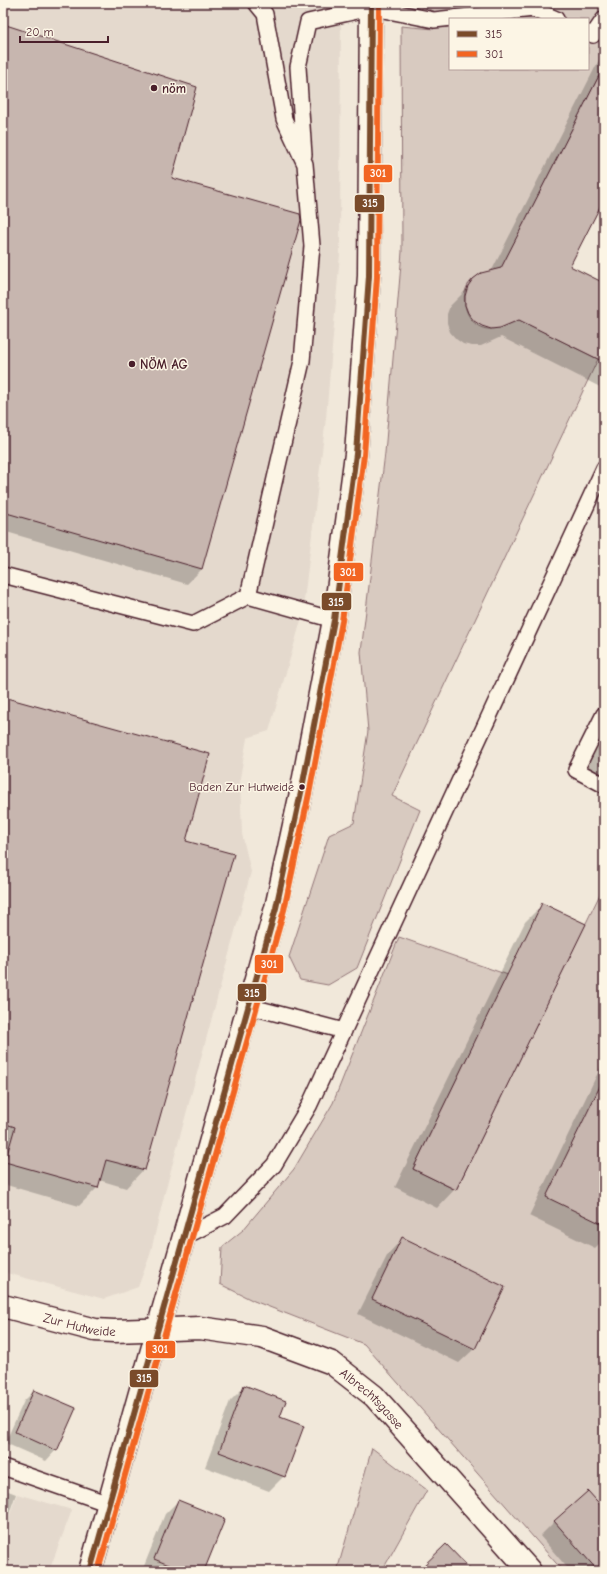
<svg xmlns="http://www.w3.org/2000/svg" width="607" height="1574" viewBox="0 0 607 1574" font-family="'Comic Neue',sans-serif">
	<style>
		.built { fill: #e4d9cd }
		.green { fill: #d8cac0; stroke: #917476; fill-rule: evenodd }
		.shadow { fill: #0003 }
		.building { fill: #c7b6af; stroke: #4a1f2b }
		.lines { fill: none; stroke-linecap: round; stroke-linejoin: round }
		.lane-casing { stroke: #4a1f2b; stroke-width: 18 }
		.street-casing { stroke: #4a1f2b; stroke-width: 25 }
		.primary-casing { stroke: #4a1f2b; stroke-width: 25 }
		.lane { stroke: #fcf5e5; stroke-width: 15 }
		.street { stroke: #fcf5e5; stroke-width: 22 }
		.primary { stroke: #fcf5e5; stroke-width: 22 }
		.bus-1-casing { stroke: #fcf5e5; stroke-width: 9 }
		.bus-2-casing { stroke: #fcf5e5; stroke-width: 9 }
		.bus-1 { stroke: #7a4b2a; stroke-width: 6 }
		.bus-2 { stroke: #f26522; stroke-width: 6 }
		.poi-dot { fill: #4a1f2b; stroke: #fcf5e5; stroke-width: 1.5 }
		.labels { text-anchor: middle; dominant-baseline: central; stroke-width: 3; stroke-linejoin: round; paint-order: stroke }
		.bus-label { font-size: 12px; fill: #4a1f2b; stroke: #fcf5e5; text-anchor: end }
		.poi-label { font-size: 13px; font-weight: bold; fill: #4a1f2b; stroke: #fcf5e5; text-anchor: start }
		.street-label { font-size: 13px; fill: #4a1f2b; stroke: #fcf5e5 }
		.line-badge { stroke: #fcf5e5; stroke-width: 1.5 }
		.badge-label { font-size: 11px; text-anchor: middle; font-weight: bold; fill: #fff }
	</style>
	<rect width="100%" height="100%" fill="#f1e8da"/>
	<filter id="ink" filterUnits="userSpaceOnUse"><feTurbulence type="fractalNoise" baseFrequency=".025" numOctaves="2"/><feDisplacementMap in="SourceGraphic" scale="8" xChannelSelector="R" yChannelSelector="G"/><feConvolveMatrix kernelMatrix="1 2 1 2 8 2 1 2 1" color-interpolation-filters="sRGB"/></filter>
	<g filter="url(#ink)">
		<path class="built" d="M3 3H341L340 254 326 418 302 617 269 731 247 738 240 778 242 834 251 872 164 1196 150 1255 138 1287 104 1299 3 1272Z
			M17 1494 72 1510 49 1571H3V1534Z"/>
		<path class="green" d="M410 3H604V66L500 271C492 274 479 275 473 279 455 293 467 330 490 329 498 328 509 321 516 318L598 359 392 796 420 810 357 968 328 985 300 980 289 957 329 835 354 823 368 731 361 652 385 453 402 252 401 26 434 29V11ZM450 19H588V69H450Z
			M604 886V1571H563L364 1344 254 1301 220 1284 222 1247 243 1230 294 1169 333 1103 399 937 508 975 413 1169 456 1190Z
			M372 1448 427 1490 382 1571H337Z"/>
		<path class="shadow" d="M3 25 202 569 187 584 3 531Z
			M604 50V197L569 267 604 284V389L501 337 481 346H472L463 344 456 339 450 332 447 323V314L450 306 482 274 491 272Z
			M3 698 184 841 144 1169 126 1188 99 1180 97 1188 79 1206 3 1184Z
			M604 728V790L579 777Z
			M543 904 455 1189 437 1208 395 1187 525 922Z
			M604 1060V1239L595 1248 529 1216Z
			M402 1239 503 1287 474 1349 459 1363 358 1314 388 1254Z
			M245 1386 279 1417 284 1476 269 1491 205 1467 230 1401Z
			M34 1391 56 1450 46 1461 5 1443 24 1401Z
			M3 1489 16 1494 3 1531Z
			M178 1501 203 1571H142L165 1514Z
			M604 1511V1571H570L540 1536 555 1521Z"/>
		<path class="building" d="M3 24 197 87 172 178 300 214 301 220 202 569 3 512Z
			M604 66V199L570 266 604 283V362L519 320 500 328 491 329 482 326 474 321 468 313 465 305V296L468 286 473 279 481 273 501 268Z
			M3 697 210 754 186 841 234 854 145 1170 106 1160 98 1188 5 1162 15 1127 3 1123Z
			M542 903 586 924 456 1190 413 1169Z
			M604 1078V1225L546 1197Z
			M402 1237 505 1287 475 1349 372 1299Z
			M244 1385 286 1401 280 1417 304 1426 285 1477 219 1452Z
			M34 1390 76 1408 57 1451 15 1432Z
			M588 1491 604 1509V1571H598L554 1521Z
			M178 1500 225 1519 204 1571H184L154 1559Z
			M446 1544 472 1571H418Z"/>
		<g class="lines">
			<defs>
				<path id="lane" d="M256 3 265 14 284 119 305 164 312 246 302 361 248 596 334 620
					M363 6 434 20 533 9 556 19
					M588 33 593 35 604 19
					M304 155 298 67 308 22 371 8
					M3 575 193 624 248 596
					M604 714 576 770 604 785
					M248 1006 344 1031
					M184 1237 225 1216 274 1165 309 1106 604 468
					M3 1467 109 1504"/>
				<g id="street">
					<path id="s1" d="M3 1306 95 1330 114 1331 200 1328 262 1337 332 1363 374 1396 530 1571"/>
				</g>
				<path id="primary" d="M90 1571 276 908 302 788 334 620 356 454 369 276 371 3"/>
			</defs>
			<use href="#lane" class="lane-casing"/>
			<use href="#street" class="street-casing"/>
			<use href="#primary" class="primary-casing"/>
			<use href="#lane" class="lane"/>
			<use href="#street" class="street"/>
			<use href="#primary" class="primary"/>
			<defs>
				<path id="bus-1" d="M90 1571 276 908 302 788 334 620 356 454 369 276 371 3"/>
				<path id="bus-2" d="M98 1571 284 910 310 789 342 621 364 455 377 277 379 3"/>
			</defs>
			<use href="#bus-1" class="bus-1-casing"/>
			<use href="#bus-2" class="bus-2-casing"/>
			<use href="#bus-1" class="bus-1"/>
			<use href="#bus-2" class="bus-2"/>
		</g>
	</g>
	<g class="poi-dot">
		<circle cx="154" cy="88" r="4"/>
		<circle cx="132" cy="364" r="4"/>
		<circle cx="302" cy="787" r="3.5"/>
	</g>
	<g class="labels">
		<g class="bus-label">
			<text x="294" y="787">Baden Zur Hutweide</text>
		</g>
		<g class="poi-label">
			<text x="162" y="88">nöm</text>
			<text x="140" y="364">NÖM AG</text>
		</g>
		<g class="street-label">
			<text stroke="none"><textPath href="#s1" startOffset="79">Zur Hutweide</textPath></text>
			<text stroke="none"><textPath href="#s1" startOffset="391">Albrechtsgasse</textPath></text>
		</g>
	</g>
	<g class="line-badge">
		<rect x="363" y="164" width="30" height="19" rx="4" fill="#f26522"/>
		<rect x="354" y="194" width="31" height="19" rx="4" fill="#7a4b2a"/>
		<rect x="333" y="562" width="31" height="20" rx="4" fill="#f26522"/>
		<rect x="321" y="592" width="31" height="19" rx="4" fill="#7a4b2a"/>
		<rect x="254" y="954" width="30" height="20" rx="4" fill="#f26522"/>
		<rect x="237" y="983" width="30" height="19" rx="4" fill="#7a4b2a"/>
		<rect x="145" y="1340" width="31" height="19" rx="4" fill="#f26522"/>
		<rect x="129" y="1369" width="30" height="19" rx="4" fill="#7a4b2a"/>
	</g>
	<g class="badge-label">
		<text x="378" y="177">301</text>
		<text x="370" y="207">315</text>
		<text x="348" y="576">301</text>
		<text x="336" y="606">315</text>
		<text x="269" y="968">301</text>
		<text x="252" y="997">315</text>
		<text x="160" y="1353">301</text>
		<text x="144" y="1382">315</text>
	</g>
	<rect width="607" height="1574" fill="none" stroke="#fcf5e5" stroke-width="16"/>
	<rect x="8" y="8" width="591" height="1558" fill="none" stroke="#4a1f2b" stroke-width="1.5" filter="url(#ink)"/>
	<rect x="449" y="18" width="140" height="52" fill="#fcf5e5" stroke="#b59f9b"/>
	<rect x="457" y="31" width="20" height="6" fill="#7a4b2a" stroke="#b59f9b"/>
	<text x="485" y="38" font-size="12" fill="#4a1f2b">315</text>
	<rect x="457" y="51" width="20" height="6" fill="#f26522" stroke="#b59f9b"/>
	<text x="485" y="58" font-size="12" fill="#4a1f2b">301</text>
	<path d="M20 36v6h88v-6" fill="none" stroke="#4a1f2b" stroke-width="2"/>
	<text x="26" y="36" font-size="12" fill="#4a1f2b" stroke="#fcf5e5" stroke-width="3" paint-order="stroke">20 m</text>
</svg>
